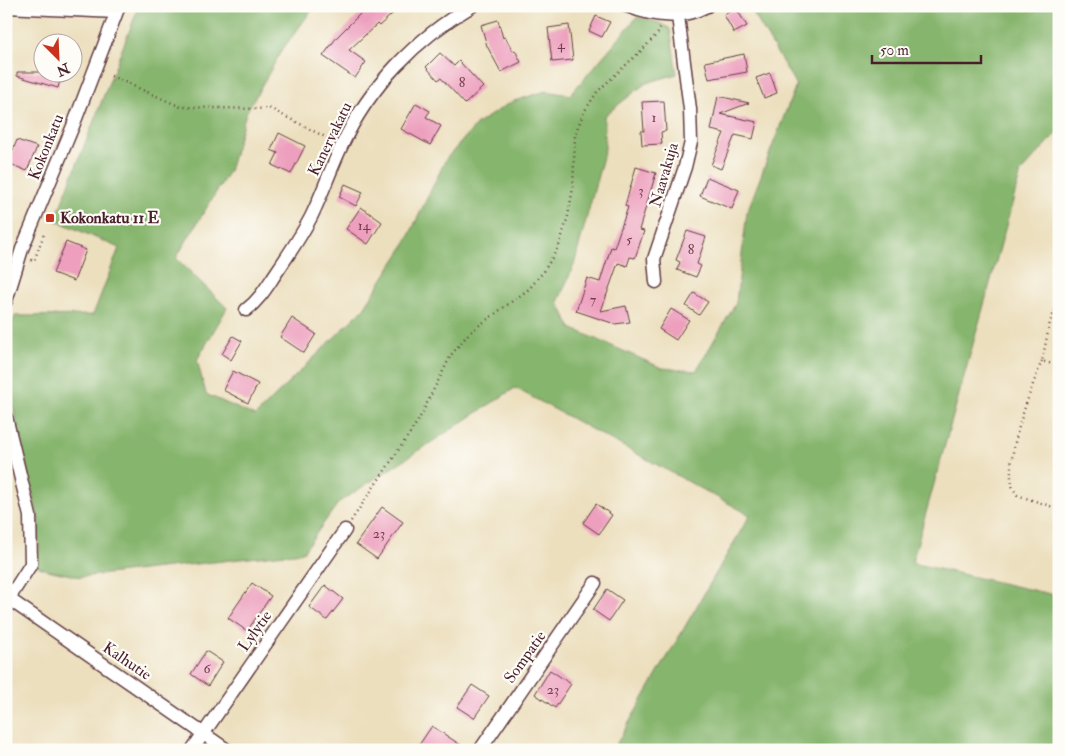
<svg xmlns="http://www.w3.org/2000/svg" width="1065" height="756" viewBox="0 0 1065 756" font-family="'IM FELL Double Pica',serif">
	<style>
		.forest { fill: #86b56d; stroke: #686a4c }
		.building { fill: #ed9fbd }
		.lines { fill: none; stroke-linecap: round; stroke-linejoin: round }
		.minor-casing { stroke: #623c41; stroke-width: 15 }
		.path { stroke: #623c41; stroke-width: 2.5; stroke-dasharray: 1 4; stroke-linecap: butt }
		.minor { stroke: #fff; stroke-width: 12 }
		.poi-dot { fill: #c8321e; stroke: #fdfcf7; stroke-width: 2 }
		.labels { text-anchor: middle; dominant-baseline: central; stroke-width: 4.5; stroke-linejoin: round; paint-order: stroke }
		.number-label { font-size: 14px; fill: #733f50 }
		.street-label { font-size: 16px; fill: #4a1f2b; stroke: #fdfcf7 }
		.poi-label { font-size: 16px; font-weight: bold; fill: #4a1f2b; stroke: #fdfcf7; text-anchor: start }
	</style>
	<rect width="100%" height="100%" fill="#fdfcf7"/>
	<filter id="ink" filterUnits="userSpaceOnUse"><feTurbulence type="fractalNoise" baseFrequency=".02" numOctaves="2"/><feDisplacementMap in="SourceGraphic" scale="10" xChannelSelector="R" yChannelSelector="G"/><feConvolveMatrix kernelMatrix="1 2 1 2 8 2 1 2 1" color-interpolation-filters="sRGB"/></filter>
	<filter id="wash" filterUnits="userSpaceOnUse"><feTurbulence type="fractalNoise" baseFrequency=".0096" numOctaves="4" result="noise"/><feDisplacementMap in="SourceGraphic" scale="20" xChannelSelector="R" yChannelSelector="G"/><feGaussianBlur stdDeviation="1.12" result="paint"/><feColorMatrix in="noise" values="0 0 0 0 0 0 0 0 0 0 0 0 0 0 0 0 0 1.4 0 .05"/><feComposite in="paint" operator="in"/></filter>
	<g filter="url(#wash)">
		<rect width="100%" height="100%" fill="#ecdfbe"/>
		<path class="forest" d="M139 6H315L282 50 246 113 229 171 176 258 227 308 197 360 206 394 255 416 364 308 404 246 446 159 477 124 511 102 546 91 570 95 637 17C648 21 661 21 670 29L677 74 646 83 604 116 605 149 574 265 558 302 571 328 662 368 696 371 736 303 747 212 796 85 749 6H1059V131L1021 172 912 563 1059 596V750H613L750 515 515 388 339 502 303 552 80 577 47 570 37 566 39 548 38 518 11 398 6 364V340L15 316 93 315 119 248 55 220Z"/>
		<g id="blocks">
			<path class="building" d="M368 6H401L379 26 377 24 349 50 366 62 355 78 323 56 337 37Z
				M736 8 747 26 734 33 724 15Z
				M596 16 610 22 602 37 589 31Z
				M498 20 503 38 505 37 513 51 515 50 521 62 501 72 487 46 481 25Z
				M569 25 573 60 552 62 548 28Z
				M440 53 454 66 459 61 483 87 465 104 441 78 438 80 426 67Z
				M744 54 747 72 709 79 705 62Z
				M17 72H62L58 88 17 76Z
				M770 73 777 93 764 98 756 78Z
				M718 96 749 103 720 114 757 122 753 139 735 135 721 169 711 165 724 133 711 130Z
				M664 101 666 131 661 132 662 144 642 145 641 131H644L642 102Z
				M416 103 430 111 426 117 441 126 430 145 401 129Z
				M279 133 305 146 291 174 272 165 278 153 271 150Z
				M17 140 37 147 27 171 8 163Z
				M636 167 656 173 639 230 644 231 635 258 630 257 627 266 618 263 601 311 626 306 630 322 615 324 576 311 587 278 600 282 611 247 614 248 628 207 625 206Z
				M707 177 739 190 732 209 700 196Z
				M345 184 363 192 356 206 339 197Z
				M361 207 382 222 368 244 346 229Z
				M687 231 706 237 697 264 701 266 696 277 677 270 680 262 676 260Z
				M66 242 86 250 74 281 53 273Z
				M694 293 708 302 699 315 686 306Z
				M671 309 689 320 676 340 659 329Z
				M292 318 316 334 304 353 280 337Z
				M233 336 242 341 231 360 222 354Z
				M233 371 258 384 248 403 223 390Z
				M596 504 612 515 599 534 583 523Z
				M382 507 403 522 377 559 356 544Z
				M252 583 271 596 247 631 228 618Z
				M325 585 343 599 327 620 309 607Z
				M607 589 623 600 609 621 593 610Z
				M206 651 223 662 208 686 191 674Z
				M550 670 571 684 555 708 535 694Z
				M472 685 489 696 474 718 457 707Z
				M432 726 468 750H426L419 745Z"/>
		</g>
	</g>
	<g filter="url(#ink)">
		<use href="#blocks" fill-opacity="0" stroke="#623c41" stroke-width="1"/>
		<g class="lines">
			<defs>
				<path id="minor" d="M627 6C655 17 680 20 707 6
					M6 7 116 12
					M656 282 654 259 685 167 691 142 690 109 678 16
					M6 301 22 249 73 126 119 6
					M246 310C260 299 266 288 276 273 289 254 302 235 312 215 323 192 331 168 342 145 369 87 416 38 472 6
					M6 417 30 516 31 564 6 603
					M9 599 227 750
					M192 750 345 530
					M480 750 595 583"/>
			</defs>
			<use href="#minor" class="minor-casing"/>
			<path class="path" d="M111 76 181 107 257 109 269 108 331 140
				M31 260 34 261 44 234
				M1059 301 1050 322 1042 361 1059 366
				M1042 361C1031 388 1005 457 1012 484 1012 488 1015 491 1017 495L1059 509
				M351 521 418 421 451 355 470 332 529 289 544 271 559 246 568 216 573 188 575 134 584 112 597 92 643 49 658 33 661 27"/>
			<use href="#minor" class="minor"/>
		</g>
	</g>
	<rect class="poi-dot" x="45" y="213" width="10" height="10" rx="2.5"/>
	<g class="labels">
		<g class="number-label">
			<text x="561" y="44">4</text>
			<text x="462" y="82">8</text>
			<text x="654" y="117">1</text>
			<text x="641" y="190">3</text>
			<text x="364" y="225">14</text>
			<text x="629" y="239">5</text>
			<text x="691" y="249">8</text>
			<text x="593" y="299">7</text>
			<text x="379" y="533">23</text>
			<text x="207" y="668">6</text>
			<text x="553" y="689">23</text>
		</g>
		<g class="street-label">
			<text transform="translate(330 139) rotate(-64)">Kanervakatu</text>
			<text transform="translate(46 147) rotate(-68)">Kokonkatu</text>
			<text transform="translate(664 175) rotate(-74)">Naavakuja</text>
			<text transform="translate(255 631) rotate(-55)">Lylytie</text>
			<text transform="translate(525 657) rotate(-55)">Sompatie</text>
			<text transform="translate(127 661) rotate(34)">Kalhutie</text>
		</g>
		<g class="poi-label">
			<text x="60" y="218">Kokonkatu 11 E</text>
		</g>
	</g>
	<rect width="1065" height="756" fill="none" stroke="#fdfcf7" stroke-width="25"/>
	<g transform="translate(58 58) rotate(156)"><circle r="24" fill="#fdfcf7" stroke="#b5a4a5"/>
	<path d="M0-4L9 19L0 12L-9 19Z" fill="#c8321e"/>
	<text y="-8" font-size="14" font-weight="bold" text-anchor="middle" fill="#4a1f2b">N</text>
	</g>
	<path d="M872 55v8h109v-8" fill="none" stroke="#4a1f2b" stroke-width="2.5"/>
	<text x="880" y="55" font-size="15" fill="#4a1f2b" stroke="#fdfcf7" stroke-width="4" paint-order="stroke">50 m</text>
</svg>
